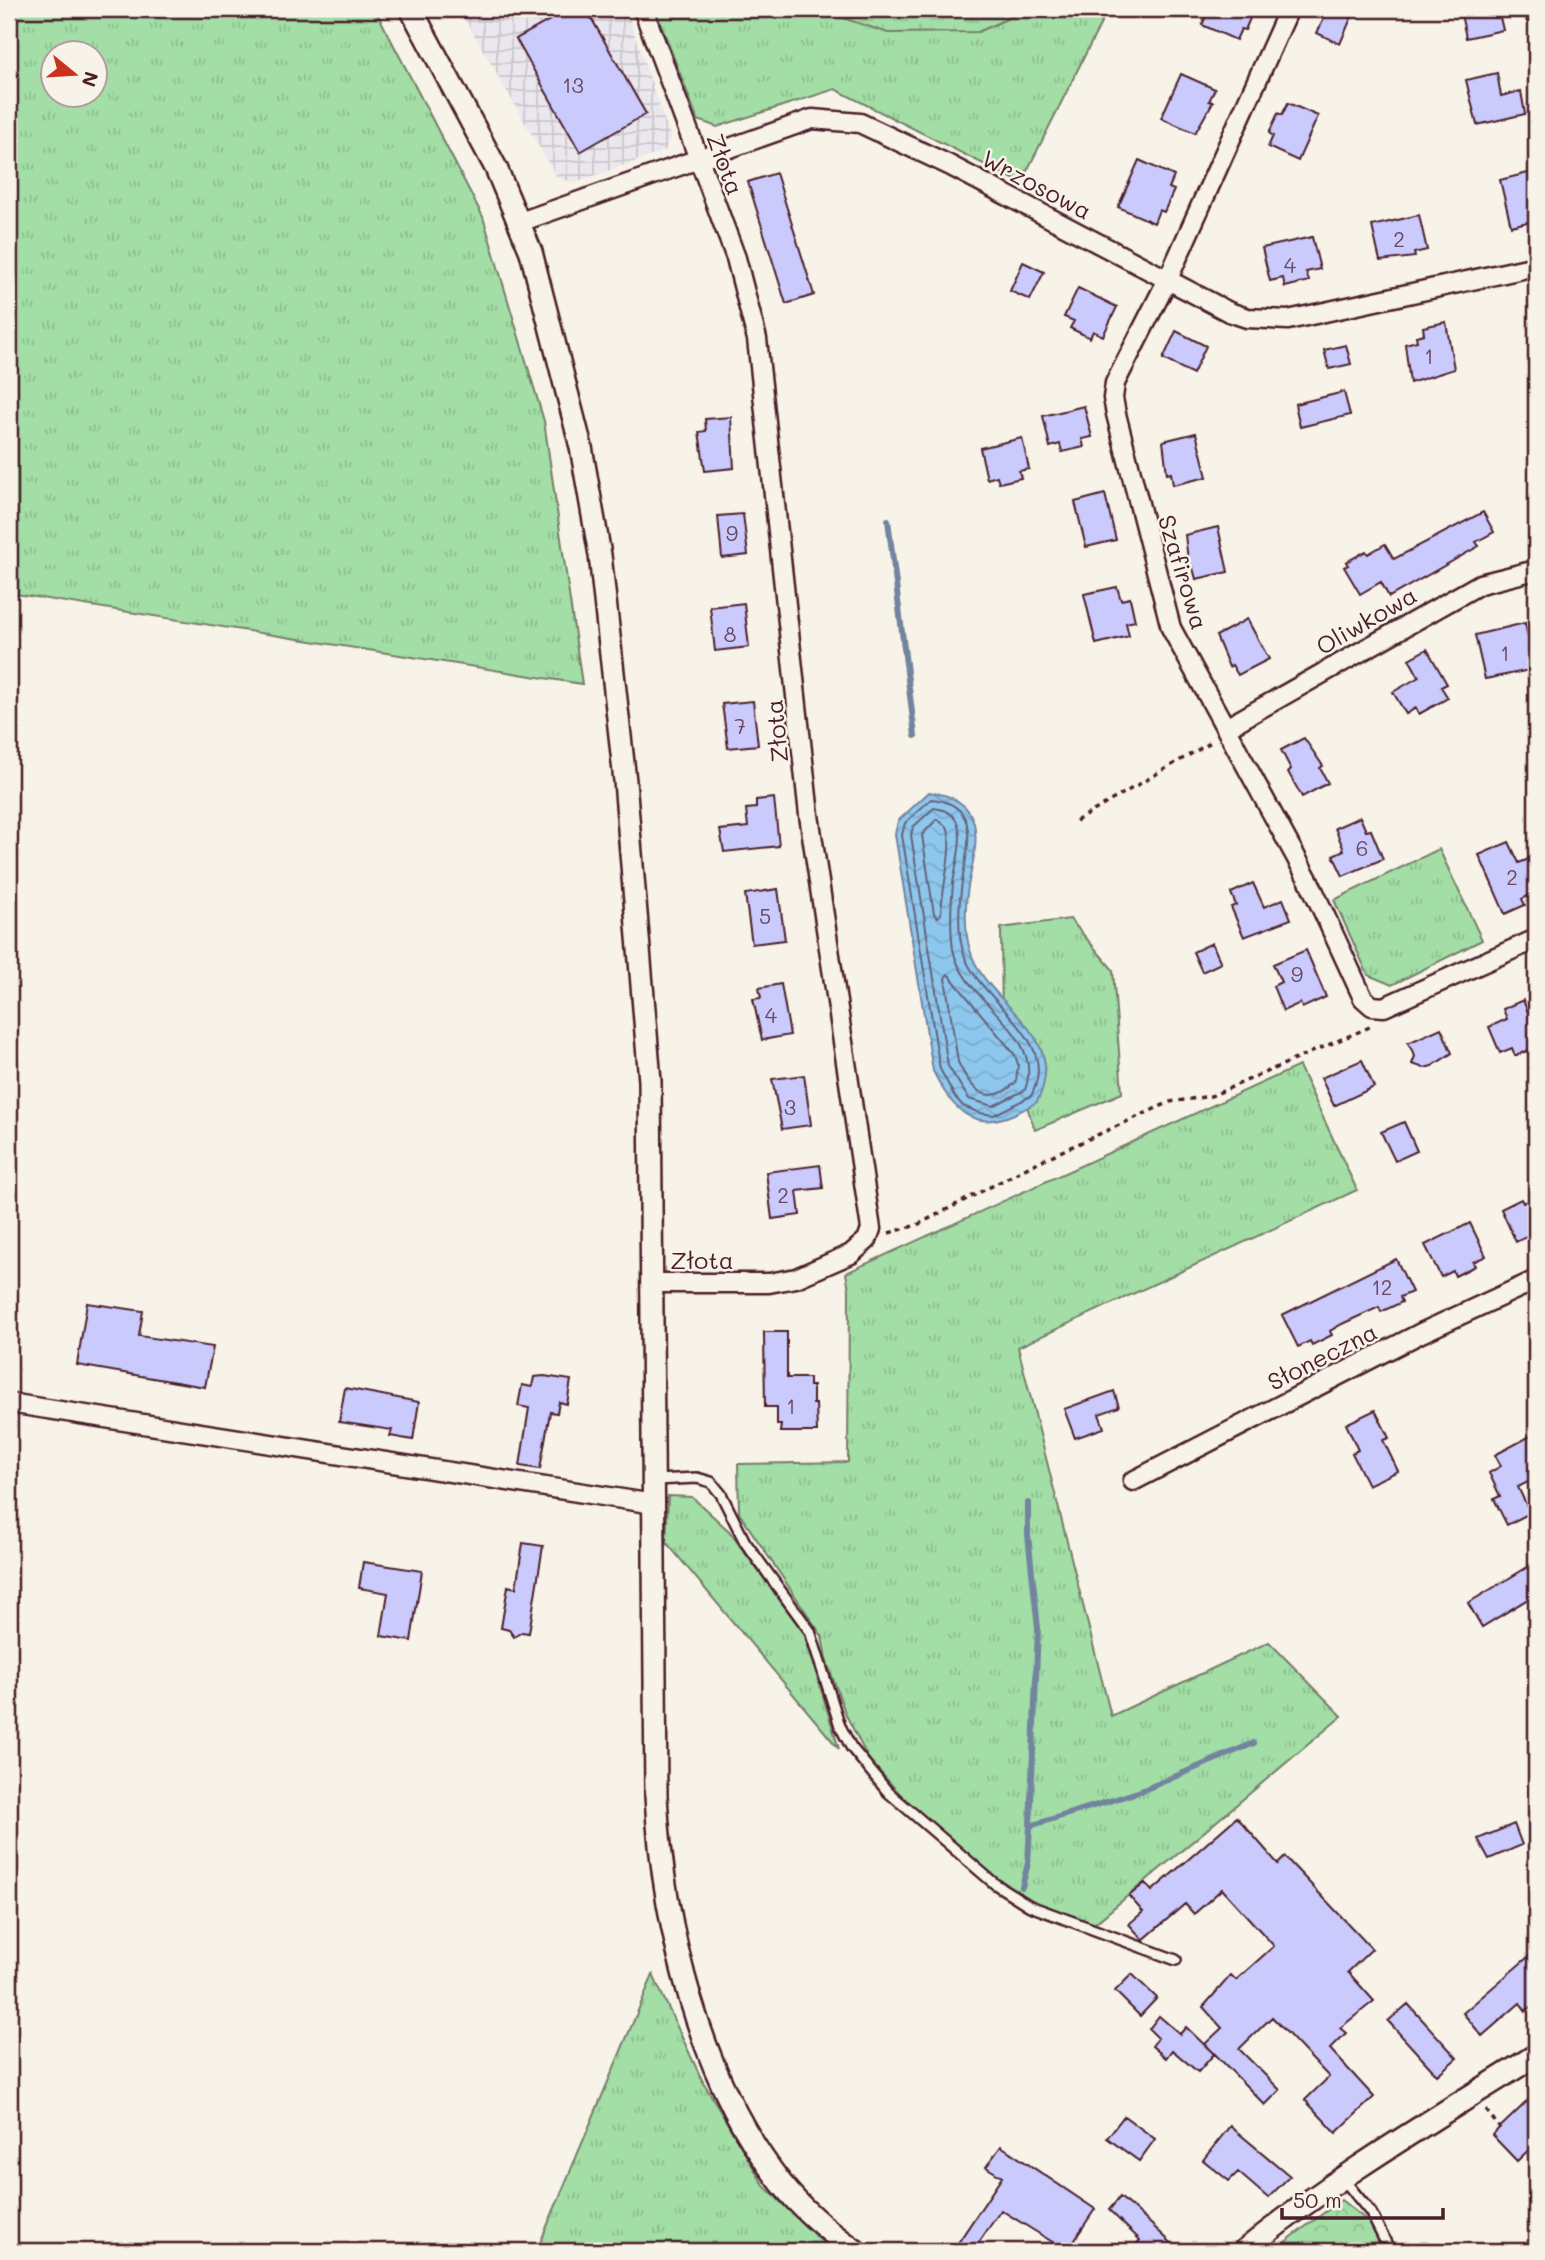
<svg xmlns="http://www.w3.org/2000/svg" width="1545" height="2260" viewBox="0 0 1545 2260" font-family="Mali,sans-serif">
	<style>
		.industrial { fill: url(#industrial-grid) }
		.grass { fill: url(#grass-tufts); stroke: #767e68; stroke-width: 2; fill-rule: evenodd }
		.wetland { fill: url(#wetland-marsh); stroke: #767e68; stroke-width: 2 }
		.park { fill: url(#park-crowns); stroke: #767e68; stroke-width: 2 }
		.water { fill: url(#water-waves); stroke: #73849f; stroke-width: 2 }
		.lines { fill: none; stroke-linecap: round; stroke-linejoin: round }
		.shore { stroke: #656279; stroke-width: 2 }
		.stream { stroke: #73849f; stroke-width: 6 }
		.building { fill: #cbcafd; stroke: #4a1f2b; stroke-width: 2 }
		.service-casing { stroke: #4a1f2b; stroke-width: 14 }
		.minor-casing { stroke: #4a1f2b; stroke-width: 23 }
		.tertiary-casing { stroke: #4a1f2b; stroke-width: 26 }
		.path { stroke: #4a1f2b; stroke-width: 3.5; stroke-dasharray: 5 5; stroke-linecap: butt }
		.service { stroke: #f7f3e8; stroke-width: 9 }
		.minor { stroke: #f7f3e8; stroke-width: 18 }
		.tertiary { stroke: #f7f3e8; stroke-width: 21 }
		.labels { text-anchor: middle; dominant-baseline: central; stroke-width: 5; stroke-linejoin: round; paint-order: stroke }
		.number-label { font-size: 21px; fill: #6a4a60 }
		.street-label { font-size: 24px; fill: #4a1f2b; stroke: #f7f3e8 }
	</style>
	<defs>
		<pattern id="industrial-grid" width="8" height="8" patternUnits="userSpaceOnUse" patternTransform="scale(1.75)"><rect width="8" height="8" fill="#eae7ee"/><path d="M0 4h8M4 0v8" fill="none" stroke="#cac6cc"/></pattern>
		<pattern id="grass-tufts" width="24" height="20" patternUnits="userSpaceOnUse" patternTransform="scale(1.75)"><rect width="24" height="20" fill="#a2dea6"/><path d="M3 7l-1-3M5 7V3M7 7l1-3M15 17l-1-3M17 17v-4M19 17l1-3" fill="none" stroke="#8dbe8f"/></pattern>
		<pattern id="wetland-marsh" width="20" height="14" patternUnits="userSpaceOnUse" patternTransform="scale(1.75)"><rect width="20" height="14" fill="#a2dea6"/><path d="M1 5h8M5 5V1M11 12h8M15 12V8" fill="none" stroke="#8dbe8f"/></pattern>
		<pattern id="park-crowns" width="20" height="18" patternUnits="userSpaceOnUse" patternTransform="scale(1.75)"><rect width="20" height="18" fill="#a2dea6"/><path d="M2 6a3 3 0 1 1 6 0M12 15a3 3 0 1 1 6 0" fill="none" stroke="#8dbe8f"/></pattern>
		<pattern id="water-waves" width="16" height="10" patternUnits="userSpaceOnUse" patternTransform="scale(1.75)"><rect width="16" height="10" fill="#8ec7ed"/><path d="M0 5q4-4 8 0t8 0" fill="none" stroke="#7caacb"/></pattern>
	</defs>
	<rect width="100%" height="100%" fill="#f7f3e8"/>
	<filter id="ink" filterUnits="userSpaceOnUse"><feTurbulence type="fractalNoise" baseFrequency=".0143" numOctaves="2"/><feDisplacementMap in="SourceGraphic" scale="14" xChannelSelector="R" yChannelSelector="G"/><feConvolveMatrix kernelMatrix="1 2 1 2 8 2 1 2 1" color-interpolation-filters="sRGB"/></filter>
	<g filter="url(#ink)">
		<path class="industrial" d="M459 9H626L670 136 665 151 573 183 556 176Z"/>
		<path class="grass" d="M9 9H375L483 217 544 421 582 684 9 593ZM94 52V94H52V52Z
			M655 9H816L978 32 1028 9H1108L1021 183 835 89 717 127 698 120Z
			M1439 849 1482 940 1392 985 1368 975 1334 900Z
			M1070 919 1113 970 1122 1093 1035 1130 1002 1033 1001 928Z
			M1299 1066 1357 1190 1018 1347 1111 1716 1269 1642 1342 1716 1093 1925 1018 1896 913 1808 869 1760 846 1715 826 1659 822 1636 739 1513 738 1464 848 1462 849 1290 846 1273Z
			M668 1496 692 1497 729 1531 804 1633 839 1749 666 1542Z
			M653 1975 701 2078 764 2186 828 2248 827 2251 537 2250Z"/>
		<path class="wetland" d="M816 9H1028L978 32 888 33Z"/>
		<path class="park" d="M1341 2200 1379 2230 1381 2251H1273Z"/>
		<path class="water" d="M929 792C985 799 979 837 969 881 965 901 964 931 970 950 986 1007 1072 1032 1037 1102 984 1134 960 1125 933 1071L895 834 898 821Z"/>
		<g class="lines">
			<path class="shore" d="M931 799C983 804 967 848 962 882 959 904 957 931 963 951 976 1002 1063 1036 1031 1096L994 1115 980 1113 963 1106 955 1097 940 1069 902 835 905 823Z
				M934 808C975 813 956 858 953 884 951 905 950 928 953 949 963 1003 1046 1031 1025 1090L993 1106 969 1099 948 1066 911 835 913 827Z
				M937 819 948 828C953 853 942 887 941 914L938 917 934 914 922 835Z
				M948 974 1015 1055 1018 1064 1016 1082C988 1109 971 1090 958 1062L945 978Z"/>
			<path class="stream" d="M888 520 915 736
				M1030 1826 1141 1791 1254 1743
				M1022 1887 1028 1863 1030 1826 1038 1628 1028 1535V1503"/>
		</g>
		<path class="building" d="M570 9H586L646 114 580 152 516 39Z
			M1209 9H1254L1245 30 1241 29 1236 40 1202 25Z
			M1328 9H1355L1340 44 1317 33Z
			M1460 9H1498L1503 30 1466 38Z
			M1497 73 1501 96 1521 91 1525 114 1477 125 1466 80Z
			M1181 74 1215 89 1209 101 1213 102 1195 133 1161 118Z
			M1288 103 1318 116 1298 161 1268 147 1273 136 1269 133 1278 113 1282 115Z
			M1139 160 1174 176 1169 188 1174 190 1164 212 1159 210 1154 223 1118 207Z
			M1536 171V220L1511 226 1500 180Z
			M776 173 814 295 786 304 748 182Z
			M1419 215 1427 250 1414 253 1415 257 1380 261 1372 226Z
			M1312 237 1320 269 1306 272 1309 281 1285 287 1283 278 1270 281 1262 248Z
			M1023 262 1044 272 1030 300 1010 291Z
			M1078 288 1117 307 1103 336 1093 331 1090 338 1070 328 1074 321 1064 317Z
			M1446 322 1454 369 1410 383 1405 344 1417 341 1416 336 1424 334 1423 327Z
			M1176 331 1206 346 1193 374 1163 359Z
			M1346 345 1351 364 1329 369 1324 350Z
			M1344 392 1350 415 1300 427 1295 404Z
			M1084 406 1092 437 1082 439 1084 447 1062 452 1060 444 1050 447 1043 416Z
			M731 417 734 468 705 471 699 432 706 431 705 419Z
			M1196 433 1207 477 1173 485 1171 473 1167 474 1163 441Z
			M1022 438 1029 469 1019 471 1021 478 999 483 997 476 987 479 980 448Z
			M1105 494 1116 540 1086 547 1075 502Z
			M1483 512 1494 532 1476 542 1479 546 1389 597 1381 582 1360 594 1344 567 1348 565 1346 562 1366 551 1368 554 1385 544 1394 559Z
			M743 514 748 555 722 558 718 516Z
			M1218 527 1228 572 1196 579 1193 568H1189L1185 535Z
			M1117 587 1121 600 1130 598 1135 621 1126 623 1129 636 1096 644 1084 594Z
			M744 603 749 647 715 651 710 607Z
			M1247 619 1269 659 1238 675 1232 665 1229 667 1216 636Z
			M1525 623 1535 669 1485 679 1475 635Z
			M1427 649 1447 684 1441 687 1448 698 1419 714 1416 708 1406 714 1393 692 1419 677 1409 659Z
			M753 701 758 745 728 748 722 704Z
			M1304 738 1323 766 1320 768 1328 783 1302 797 1288 772 1291 769 1281 750Z
			M774 798 779 846 724 852 720 830 748 827 746 809 756 808V800Z
			M1360 817 1366 831 1371 830 1383 859 1343 876 1333 855 1344 850 1335 828Z
			M1509 842 1519 863 1536 856V892L1522 899 1525 905 1505 914 1479 855Z
			M1253 883 1264 907 1283 899 1291 919 1244 937 1231 907 1236 905 1231 893Z
			M778 889 785 940 752 944 745 894Z
			M1212 943 1221 963 1202 972 1193 952Z
			M1306 950 1326 997 1302 1008 1300 1003 1283 1011 1273 986 1281 982 1273 964Z
			M781 984 790 1035 762 1040 753 999 761 998 759 988Z
			M1523 1000 1536 1032V1047L1515 1056 1512 1048 1500 1053 1489 1027 1507 1019 1503 1009Z
			M1441 1028 1452 1053 1432 1066 1424 1068 1412 1064 1415 1056 1408 1043Z
			M1362 1060 1374 1087 1334 1106 1321 1078Z
			M804 1075 811 1125 782 1129 772 1079Z
			M1404 1122 1417 1151 1395 1161 1381 1132Z
			M820 1165 823 1188 797 1191 800 1215 772 1219 766 1172Z
			M1536 1197V1232L1516 1242 1501 1209 1521 1199 1523 1203Z
			M1470 1223 1486 1256 1473 1262 1475 1266 1455 1276 1453 1271 1441 1277 1425 1245Z
			M1396 1259 1412 1292 1400 1297 1402 1302 1381 1312 1379 1307 1342 1324 1330 1331 1332 1335 1312 1345 1310 1341 1298 1347 1282 1315Z
			M87 1303 143 1311 139 1336 213 1347 205 1387 77 1365Z
			M764 1332H787V1378H809V1386H813V1404H816L817 1432H780L781 1425H777V1407H765Z
			M544 1376 571 1380 567 1404 559 1402 557 1413 550 1412 540 1469 520 1466 529 1408 518 1406 522 1385 532 1387 534 1377Z
			M345 1388 419 1402 413 1440 390 1436 392 1430 339 1422Z
			M1114 1391 1119 1407 1099 1414 1104 1428 1075 1438 1064 1409Z
			M1375 1410 1389 1438 1383 1440 1398 1471 1368 1485 1352 1453 1358 1450 1346 1424Z
			M1536 1433V1478L1518 1487 1530 1513 1507 1525 1494 1499 1500 1496 1489 1473 1501 1466 1495 1455Z
			M523 1543 543 1546 529 1633 522 1632 514 1637 509 1630 501 1628 508 1586 516 1588Z
			M363 1562 422 1571 411 1641 381 1636 388 1593 359 1588Z
			M1536 1562V1594L1482 1627 1468 1603Z
			M1237 1817 1278 1864 1285 1857 1372 1949 1348 1972 1374 2001 1340 2028 1346 2033 1330 2049 1374 2097 1336 2133 1305 2100 1329 2077 1272 2017 1239 2049 1280 2090 1265 2105 1205 2044 1222 2028 1203 2007 1231 1975 1236 1980 1274 1946 1222 1889 1194 1914 1185 1904 1143 1940 1129 1924 1143 1912 1129 1896 1145 1883 1152 1891Z
			M1514 1824 1522 1845 1489 1859 1478 1839Z
			M1536 1950V2003L1526 2011 1520 2003 1482 2036 1463 2013Z
			M1132 1974 1157 1998 1140 2016 1115 1991Z
			M1408 2004 1457 2058 1437 2075 1388 2021Z
			M1159 2016 1180 2034 1186 2027 1214 2054 1198 2072 1172 2050 1166 2058 1152 2046 1158 2038 1149 2029Z
			M1536 2093V2143L1517 2161 1492 2135Z
			M1124 2116 1155 2139 1139 2161 1107 2138Z
			M1230 2126 1290 2176 1268 2198 1238 2172 1229 2181 1203 2160Z
			M1001 2146 1095 2209 1067 2251 1001 2210 973 2251 958 2243 1002 2177 986 2167Z
			M1120 2197 1152 2225 1180 2251H1130L1140 2240 1109 2210Z"/>
		<g class="lines">
			<defs>
				<path id="service" d="M655 1480 697 1478 711 1482 721 1494 745 1542 810 1631 840 1726 851 1747 888 1792 995 1884 1030 1906 1176 1960
					M1344 2180 1371 2213 1390 2251"/>
				<path id="minor" d="M643 9 736 258 757 339 809 815 871 1229 867 1240 851 1254 796 1278 769 1283H653
					M1289 9 1167 281 1115 383 1113 398 1116 414 1171 628 1309 881 1363 998 1372 1006 1384 1007 1536 939
					M1535 9 1536 16
					M520 222 812 119 860 123 949 165 1229 312 1247 318 1288 320 1536 266
					M1226 728 1480 584 1536 570
					M9 1403 654 1504
					M1133 1481 1421 1333 1536 1280"/>
				<path id="tertiary" d="M411 9 496 168 531 252 581 447 600 555 625 781 650 1081 656 1796C663 1925 699 2079 781 2183 802 2210 829 2232 856 2251
					M1244 2251C1334 2177 1438 2117 1536 2055"/>
			</defs>
			<use href="#service" class="service-casing"/>
			<use href="#minor" class="minor-casing"/>
			<use href="#tertiary" class="tertiary-casing"/>
			<path class="path" d="M1076 821 1213 741
				M889 1233 917 1225 1040 1161 1170 1102 1211 1096 1372 1026
				M1486 2110 1500 2128"/>
			<use href="#service" class="service"/>
			<use href="#minor" class="minor"/>
			<use href="#tertiary" class="tertiary"/>
		</g>
	</g>
	<g class="labels">
		<g class="number-label">
			<text x="573" y="84">13</text>
			<text x="1399" y="238">2</text>
			<text x="1290" y="264">4</text>
			<text x="1429" y="355">1</text>
			<text x="732" y="532">9</text>
			<text x="730" y="633">8</text>
			<text x="1505" y="652">1</text>
			<text x="740" y="725">7</text>
			<text x="1362" y="847">6</text>
			<text x="1512" y="876">2</text>
			<text x="765" y="915">5</text>
			<text x="1297" y="973">9</text>
			<text x="771" y="1014">4</text>
			<text x="790" y="1106">3</text>
			<text x="783" y="1194">2</text>
			<text x="1382" y="1286">12</text>
			<text x="791" y="1405">1</text>
		</g>
		<g class="street-label">
			<text transform="translate(726 164) rotate(69)">Złota</text>
			<text transform="translate(1037 184) rotate(28)">Wrzosowa</text>
			<text transform="translate(1184 572) rotate(73)">Szafirowa</text>
			<text transform="translate(1366 620) rotate(-30)">Oliwkowa</text>
			<text transform="translate(776 731) rotate(-96)">Złota</text>
			<text x="702" y="1259">Złota</text>
			<text transform="translate(1322 1356) rotate(-27)">Słoneczna</text>
		</g>
	</g>
	<rect width="1545" height="2260" fill="none" stroke="#f7f3e8" stroke-width="35"/>
	<rect x="18" y="18" width="1510" height="2225" fill="none" stroke="#4a1f2b" stroke-width="2.5" filter="url(#ink)"/>
	<g transform="translate(74 74) rotate(108)"><circle r="33" fill="#f7f3e8" stroke="#b29e9c" stroke-width="2"/>
	<path d="M0-5L12 26L0 18L-12 26Z" fill="#c8321e"/>
	<text y="-10" font-size="19" font-weight="bold" text-anchor="middle" fill="#4a1f2b">N</text>
	</g>
	<path d="M1282 2208v10h161v-10" fill="none" stroke="#4a1f2b" stroke-width="3.5"/>
	<text x="1293" y="2208" font-size="21" fill="#4a1f2b" stroke="#f7f3e8" stroke-width="5" paint-order="stroke">50 m</text>
</svg>
